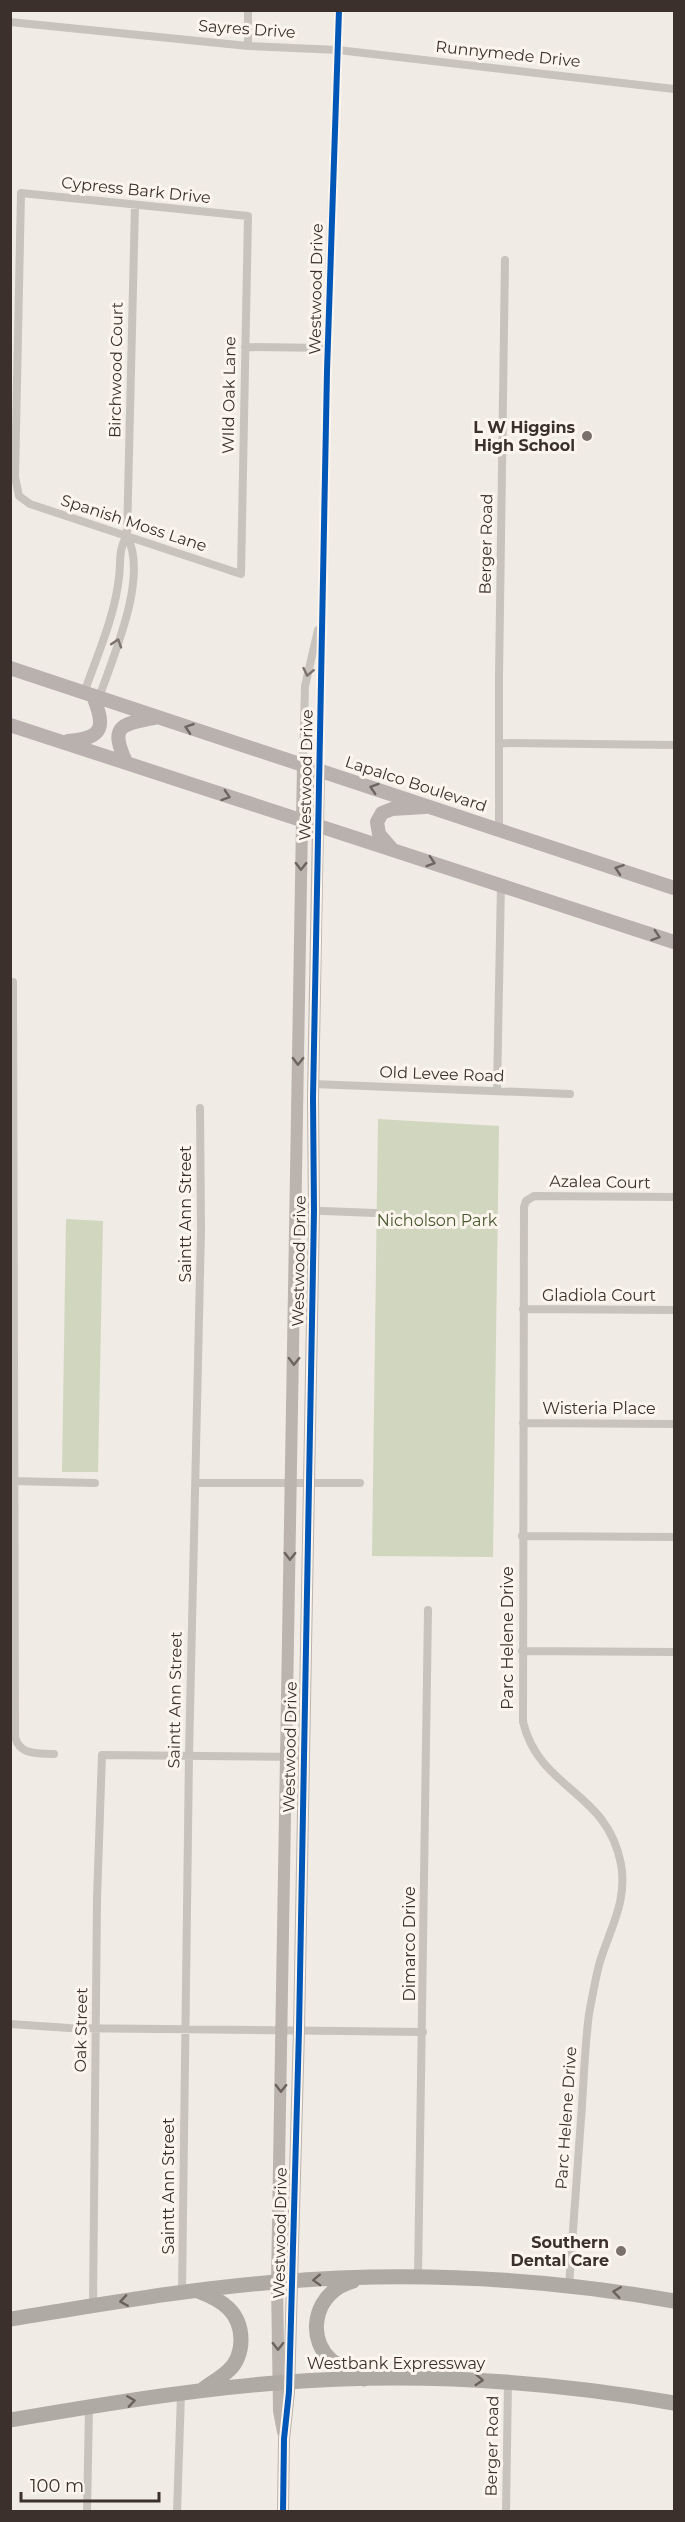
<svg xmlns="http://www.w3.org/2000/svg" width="685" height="2522" viewBox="0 0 685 2522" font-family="Montserrat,sans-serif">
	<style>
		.green { fill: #d1d6bf }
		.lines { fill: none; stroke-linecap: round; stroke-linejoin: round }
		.street { stroke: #c9c3be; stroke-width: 8 }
		.secondary { stroke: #bab3ae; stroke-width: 12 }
		.primary { stroke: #b8b1ad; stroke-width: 14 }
		.highway { stroke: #afaaa4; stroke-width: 15 }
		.cycleway-casing { stroke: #fbf5ee; stroke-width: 10 }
		.cycleway { stroke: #0057b8; stroke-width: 6 }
		.oneway { stroke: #7b726d }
		.oneway2 { stroke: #6d645f }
		.oneway3 { stroke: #6e645f }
		.oneway4 { stroke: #69615b }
		.poi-dot { fill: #7a716c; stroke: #fbf5ee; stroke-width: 2 }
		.labels { text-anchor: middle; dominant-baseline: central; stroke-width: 6; stroke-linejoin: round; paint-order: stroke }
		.street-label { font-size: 16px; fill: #3b302b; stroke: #fbf5ee }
		.poi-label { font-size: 16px; font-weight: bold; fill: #3b302b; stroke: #fbf5ee; text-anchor: end }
		.park-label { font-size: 16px; fill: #4a5a2e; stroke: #fbf5ee }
	</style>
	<rect width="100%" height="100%" fill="#f0ebe5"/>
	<path class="green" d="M378 1119 499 1126 493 1557 372 1556Z
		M66 1219 103 1221 98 1472H62Z"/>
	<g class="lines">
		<path class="street" d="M248 10V46
			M10 22 248 46 338 50 674 89
			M21 193 248 216 241 574 30 504 19 496 15 477Z
			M245 347 328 348
			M127 536 135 205
			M84 693C97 656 115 616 119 577 121 562 118 549 127 536
			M99 698C113 656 149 577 127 536
			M499 743 674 745
			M303 765 305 686 318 630
			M319 770 330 248 339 10
			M499 828V676L505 260
			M13 982 15 1737C20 1756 38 1753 54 1754
			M313 1084 570 1094
			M497 1091 501 884
			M297 1210 375 1213
			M523 1309 674 1310
			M523 1423 674 1424
			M12 1481 95 1483
			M196 1483H360
			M522 1536 674 1537
			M522 1651 674 1652
			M10 2024 69 2028 423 2032
			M418 2278 428 1610
			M569 2286C573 2226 578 2165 582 2105 584 2075 585 2044 589 2014 592 1998 595 1981 599 1965 609 1930 628 1902 621 1864 607 1790 540 1791 523 1722L524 1207 526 1201 534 1196 674 1197
			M182 2292 189 1755 201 1231 200 1108
			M93 2306 97 1899 102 1755 303 1757
			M87 2512 89 2407
			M177 2512 181 2394
			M506 2512 508 2382"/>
		<path class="secondary" d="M283 2432 279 2411 277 2282 303 765
			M283 2512 284 2439 289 2392 299 2030 314 1211 313 1098 319 770"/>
		<path class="primary" d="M10 668 674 888
			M10 725 674 942
			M68 741C105 738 105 726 93 696
			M126 762C110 727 119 724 154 718
			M392 849 379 834 377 822 382 813 392 809 425 807"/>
		<path class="highway" d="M353 2281C348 2283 341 2285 336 2289 313 2306 309 2340 331 2360 341 2368 354 2370 364 2379
			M198 2291C222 2300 241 2312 241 2340 241 2351 237 2363 229 2370 221 2378 211 2383 202 2390
			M10 2319C99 2305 187 2289 276 2282 408 2271 544 2278 674 2301
			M10 2420C99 2405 187 2390 276 2383 409 2372 543 2380 674 2403"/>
		<defs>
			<path id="cycleway" d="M283 2512 284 2439 289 2392 299 2030 314 1211 313 1098 327 371 339 10"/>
		</defs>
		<use href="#cycleway" class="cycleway-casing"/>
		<use href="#cycleway" class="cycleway"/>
	</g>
	<defs><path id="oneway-chevron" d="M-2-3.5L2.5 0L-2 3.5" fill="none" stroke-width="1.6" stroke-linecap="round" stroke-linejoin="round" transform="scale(1.5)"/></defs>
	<g class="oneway">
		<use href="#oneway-chevron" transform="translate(117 643) rotate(-72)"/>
		<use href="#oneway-chevron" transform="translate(308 672) rotate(102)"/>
	</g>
	<g class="oneway2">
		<use href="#oneway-chevron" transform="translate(189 728) rotate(-161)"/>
		<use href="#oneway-chevron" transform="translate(374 788) rotate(-162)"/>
		<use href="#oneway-chevron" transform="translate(226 796) rotate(18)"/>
		<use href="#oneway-chevron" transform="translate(431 862) rotate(18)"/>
		<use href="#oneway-chevron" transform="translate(619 869) rotate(-161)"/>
		<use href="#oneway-chevron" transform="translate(656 936) rotate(18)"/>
	</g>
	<g class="oneway3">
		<use href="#oneway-chevron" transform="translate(301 866) rotate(91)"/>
		<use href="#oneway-chevron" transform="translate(298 1061) rotate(91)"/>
		<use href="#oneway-chevron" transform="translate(294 1361) rotate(91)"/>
		<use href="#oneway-chevron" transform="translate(290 1556) rotate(91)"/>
		<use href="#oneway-chevron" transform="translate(281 2088) rotate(91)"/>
		<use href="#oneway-chevron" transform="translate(278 2346) rotate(90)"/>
	</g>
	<g class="oneway4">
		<use href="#oneway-chevron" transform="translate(317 2280) rotate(178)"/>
		<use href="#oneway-chevron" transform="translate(617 2292) rotate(-172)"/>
		<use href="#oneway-chevron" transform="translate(124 2301) rotate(171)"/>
		<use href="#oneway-chevron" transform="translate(479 2380) rotate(3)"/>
		<use href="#oneway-chevron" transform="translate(131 2401) rotate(-8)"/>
	</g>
	<g class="poi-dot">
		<circle cx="587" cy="436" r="6"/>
		<circle cx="621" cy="2251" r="6"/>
	</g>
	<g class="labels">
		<g class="street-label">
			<text transform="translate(247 29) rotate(4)">Sayres Drive</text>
			<text transform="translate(508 54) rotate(6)">Runnymede Drive</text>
			<text transform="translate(136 190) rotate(6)">Cypress Bark Drive</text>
			<text transform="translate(316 289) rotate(-89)">Westwood Drive</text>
			<text transform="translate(116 370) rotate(-89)">Birchwood Court</text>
			<text transform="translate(229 395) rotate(-89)">WIld Oak Lane</text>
			<text transform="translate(134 523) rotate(18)">Spanish Moss Lane</text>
			<text transform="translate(486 544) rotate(-89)">Berger Road</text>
			<text transform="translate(306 775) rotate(-89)">Westwood Drive</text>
			<text transform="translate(416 784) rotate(18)">Lapalco Boulevard</text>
			<text transform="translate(442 1074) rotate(2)">Old Levee Road</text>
			<text transform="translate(600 1182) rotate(1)">Azalea Court</text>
			<text transform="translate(185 1214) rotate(-90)">Saintt Ann Street</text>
			<text transform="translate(299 1261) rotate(-89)">Westwood Drive</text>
			<text x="599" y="1295">Gladiola Court</text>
			<text x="599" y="1408">Wisteria Place</text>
			<text transform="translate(507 1638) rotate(-90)">Parc Helene Drive</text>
			<text transform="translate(175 1700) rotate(-89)">Saintt Ann Street</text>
			<text transform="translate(290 1747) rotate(-89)">Westwood Drive</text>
			<text transform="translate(409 1944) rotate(-90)">Dimarco Drive</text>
			<text transform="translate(81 2030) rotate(-89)">Oak Street</text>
			<text transform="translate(566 2118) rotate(-86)">Parc Helene Drive</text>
			<text transform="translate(168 2186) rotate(-90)">Saintt Ann Street</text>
			<text transform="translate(280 2233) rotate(-89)">Westwood Drive</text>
			<text x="396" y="2363">Westbank Expressway</text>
			<text transform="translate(492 2446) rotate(-89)">Berger Road</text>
		</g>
		<g class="poi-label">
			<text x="575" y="427">L W Higgins<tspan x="575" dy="18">High School</tspan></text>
			<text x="609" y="2242">Southern<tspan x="609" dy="18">Dental Care</tspan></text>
		</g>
		<g class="park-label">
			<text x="437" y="1220">Nicholson Park</text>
		</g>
	</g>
	<rect width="685" height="2522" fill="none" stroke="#3b302b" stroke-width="24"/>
	<path d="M21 2492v9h138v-9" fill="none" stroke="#3b302b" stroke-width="3"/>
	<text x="30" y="2492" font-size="18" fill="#3b302b" stroke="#fbf5ee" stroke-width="4.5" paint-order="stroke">100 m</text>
</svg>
